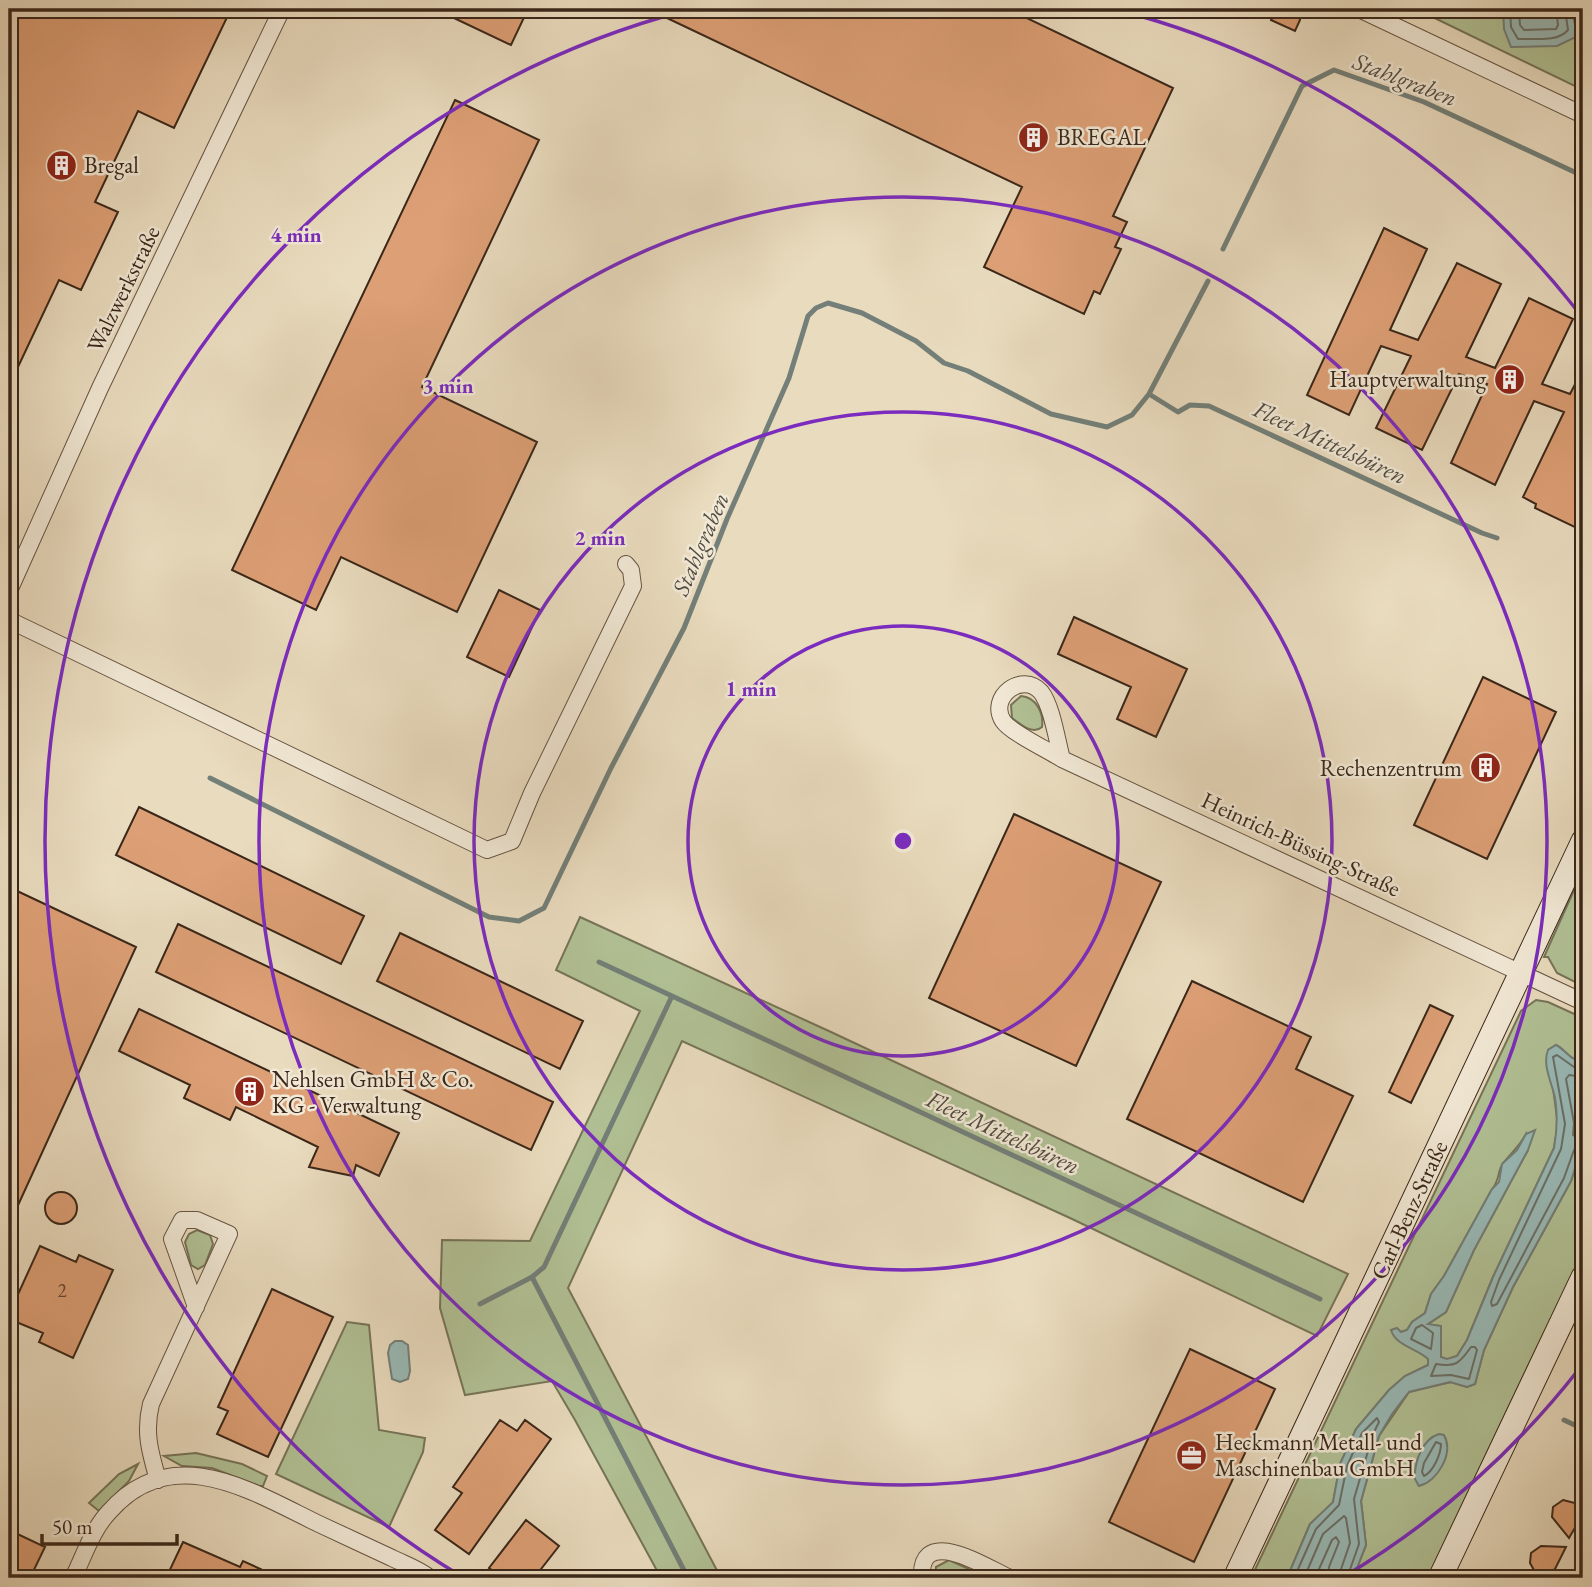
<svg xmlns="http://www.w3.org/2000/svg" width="1592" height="1587" viewBox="0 0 1592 1587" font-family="'EB Garamond',serif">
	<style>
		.green { fill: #b1c195; stroke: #767458; stroke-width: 2 }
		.water { fill: #99bab7; stroke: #737f78; stroke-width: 2 }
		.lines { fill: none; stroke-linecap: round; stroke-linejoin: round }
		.shore { stroke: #6a7068; stroke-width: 2 }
		.stream { stroke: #737f78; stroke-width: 5 }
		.building { fill: #dd9f75; stroke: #3a271a; stroke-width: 2 }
		.street-casing { stroke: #665443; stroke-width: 18 }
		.secondary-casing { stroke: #3a271a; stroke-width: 25 }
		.street { stroke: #f1e8d5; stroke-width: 16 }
		.secondary { stroke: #f1e8d5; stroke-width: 23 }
		.ring { fill: none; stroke: #7b2cbf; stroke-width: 3.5 }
		.labels { text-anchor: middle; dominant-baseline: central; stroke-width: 5; stroke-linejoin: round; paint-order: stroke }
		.number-label { font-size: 19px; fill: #634531 }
		.poi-label { font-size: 23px; fill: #3a271a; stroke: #f1e8d5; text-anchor: start }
		.street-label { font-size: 23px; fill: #3a271a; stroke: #f1e8d5 }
		.water-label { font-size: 24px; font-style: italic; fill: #524c41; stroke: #f1e8d5 }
		.centre { fill: #7b2cbf; stroke: #f1e8d5; stroke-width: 3.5 }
		.ring-label { font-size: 21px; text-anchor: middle; font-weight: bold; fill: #7b2cbf; stroke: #f1e8d5; stroke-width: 5; stroke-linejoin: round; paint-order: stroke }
	</style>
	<rect width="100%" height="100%" fill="#e9dbbe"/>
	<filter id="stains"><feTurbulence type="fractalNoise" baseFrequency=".00286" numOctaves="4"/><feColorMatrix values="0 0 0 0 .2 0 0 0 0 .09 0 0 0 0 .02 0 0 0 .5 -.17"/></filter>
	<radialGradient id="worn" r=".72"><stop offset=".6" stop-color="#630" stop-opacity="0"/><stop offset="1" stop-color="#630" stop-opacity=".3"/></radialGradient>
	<path class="green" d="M1416 9H1583V90Z
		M1021 696C1036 697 1044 713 1042 727 1033 735 1021 725 1012 718L1011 705Z
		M1583 870V986L1557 973 1548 957H1544Z
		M580 917 831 1032 1348 1274 1317 1336 1070 1218 682 1041 568 1288 721 1578H661L575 1420 552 1381 465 1395 440 1308 442 1240 530 1241 640 1011 556 970Z
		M1536 1000 1548 1002 1583 1018V1061C1570 1061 1566 1050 1556 1045L1548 1050 1558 1125 1554 1148 1493 1277 1467 1340 1457 1356 1447 1360 1441 1357V1326L1427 1325 1446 1312 1474 1250 1528 1150 1526 1134C1519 1147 1512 1152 1504 1162 1497 1170 1500 1181 1492 1189L1444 1276 1431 1294 1425 1313 1412 1322 1407 1330 1401 1332 1402 1343 1421 1352 1428 1359V1365L1405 1376 1389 1390 1356 1429 1340 1464 1333 1503 1310 1524 1287 1578H1251L1521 1011Z
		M1583 1143V1259L1434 1578H1353L1366 1545 1361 1501 1379 1436 1409 1392 1451 1382 1467 1387 1475 1384 1484 1350 1513 1287 1571 1181Z
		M197 1230 210 1235 213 1244 205 1265 198 1269 191 1265 185 1242 189 1234Z
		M347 1322 369 1325 379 1430 425 1438 423 1452 389 1527 276 1474Z
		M196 1453 242 1464 267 1476 263 1486H259L212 1468 182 1466 164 1456Z
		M138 1464 129 1481 99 1511 89 1503 119 1474Z
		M949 1560 969 1569 972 1578H935L936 1567Z"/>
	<path class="water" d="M1503 9H1571L1578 36 1557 46 1511 47 1504 29Z
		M1556 1045C1566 1050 1570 1061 1583 1061V1143L1571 1181 1513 1287 1484 1350 1475 1384 1467 1387 1450 1382 1409 1392 1392 1414 1379 1436 1361 1501 1366 1545 1353 1578H1287L1310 1524 1333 1502 1340 1464 1356 1429 1389 1390 1405 1376 1428 1365V1359C1416 1348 1396 1346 1391 1330L1397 1328 1401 1332 1407 1330 1412 1322 1425 1313 1431 1294 1444 1276 1492 1189 1499 1182 1502 1164 1517 1150 1526 1134 1535 1130 1528 1150 1474 1250 1446 1312 1428 1324 1441 1326V1357L1447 1359 1457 1356 1467 1340 1493 1277 1554 1148C1557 1131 1558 1116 1555 1098 1552 1083 1542 1065 1548 1050Z
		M395 1341H402L408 1345 410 1371 408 1379 400 1382 392 1379 388 1353 390 1345Z
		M1439 1434 1444 1435C1454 1453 1438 1481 1419 1486L1415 1479C1414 1463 1422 1439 1439 1434Z"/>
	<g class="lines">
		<path class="shore" d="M1510 9 1511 27 1518 39C1534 38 1557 43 1568 30L1565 9
			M1519 9 1520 25 1524 30 1556 29 1558 25 1556 9
			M1583 1068 1574 1067 1557 1055 1553 1057 1565 1124 1561 1149 1499 1280 1491 1302 1492 1306 1497 1304 1564 1178 1574 1150 1583 1146
			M1583 1077 1569 1075 1566 1079 1574 1123 1573 1135 1576 1137H1583
			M1422 1325 1433 1333 1431 1349 1411 1339 1416 1328Z
			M1471 1347H1475L1477 1350 1469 1379 1451 1375 1431 1376 1436 1364C1456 1367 1459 1364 1471 1347Z
			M1436 1442 1441 1444C1441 1454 1433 1472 1424 1476L1422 1472 1424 1463Z
			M1294 1578 1316 1529 1339 1505 1347 1466 1362 1433 1377 1418 1379 1422 1373 1434 1354 1499 1359 1544 1347 1578
			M1304 1578 1323 1534 1344 1516 1346 1518 1350 1543 1338 1578
			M1315 1578 1332 1540 1336 1537 1339 1542 1329 1567 1328 1578"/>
		<path class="stream" d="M1223 249 1302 86 1334 70 1424 102 1583 176
			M1149 394 1178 412 1190 405 1209 406 1482 533 1497 538
			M210 778 489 917 519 921 544 908 611 768 684 628 727 519 789 378 808 316 816 308 828 303 862 313 916 341 944 363 968 371 1051 414 1107 427 1132 415 1149 394 1208 281
			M599 962 672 996
			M532 1277 688 1578
			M480 1304 532 1277 544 1267 672 996 1320 1299
			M1564 1420 1583 1429"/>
	</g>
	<path class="building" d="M9 9H231L174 128 138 111 95 202 118 212 81 290 59 280 9 386Z
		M435 9H528L511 45Z
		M648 9H1008L1173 88 1113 216 1127 222 1115 247 1121 249 1100 294 1094 291 1084 314 984 267 1022 187Z
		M1277 9H1297L1300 20 1295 31 1271 20Z
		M455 100 539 140 422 387 537 442 457 612 341 557 316 610 232 570Z
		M1384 228 1427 249 1390 330 1418 340 1457 263 1501 284 1466 357 1495 368 1529 298 1573 319 1542 384 1570 394 1583 369V531L1535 508 1536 504 1523 497 1564 412 1534 401 1495 485 1451 463 1487 384 1459 374 1422 450 1376 428 1411 356 1381 346 1349 415 1307 395Z
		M499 590 540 610 509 677 467 657Z
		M1074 617 1187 669 1156 737 1117 719 1131 687 1058 654Z
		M1483 677 1556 712 1487 859 1414 825Z
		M139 807 364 916 341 964 116 855Z
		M1014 814 1161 882 1076 1066 929 998Z
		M15 890 136 947 9 1225V903Z
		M178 924 553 1102 531 1150 156 972Z
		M400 933 583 1021 560 1069 377 981Z
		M1192 981 1311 1037 1296 1069 1353 1096 1303 1202 1127 1119Z
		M1430 1005 1453 1016 1411 1103 1389 1092Z
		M139 1009 399 1133 379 1176 356 1165 353 1176 309 1167 318 1147 236 1107 230 1120 184 1098 190 1085 119 1051Z
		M45 1208a16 16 0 1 1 32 0a16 16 0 1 1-32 0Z
		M40 1246 76 1262 79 1255 113 1270 73 1358 39 1342 43 1333 9 1319V1314Z
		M272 1289 333 1317 268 1457 217 1434 228 1411 218 1407Z
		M1190 1349 1275 1389 1194 1562 1109 1522Z
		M500 1420 517 1431 525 1420 551 1439 469 1554 435 1530 462 1493 453 1487Z
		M1563 1500 1575 1503 1581 1513 1580 1519 1569 1538 1552 1517 1553 1507Z
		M526 1520 559 1546 534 1578H503L489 1568Z
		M9 1530 45 1547 30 1578H9Z
		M183 1542 240 1567 243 1561 280 1578H166Z
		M1541 1546 1566 1547 1555 1569 1546 1575 1535 1572 1530 1563 1531 1553Z"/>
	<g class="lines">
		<defs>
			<path id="street" d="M1359 9 1583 115
				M9 591 100 388 282 9
				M9 620 487 850 512 841 532 793 633 586 631 570 626 564
				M1062 759C1057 741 1052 706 1041 692 1022 671 988 697 1003 721 1010 732 1048 750 1062 759L1583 1002
				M158 1480C150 1452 144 1432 151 1404L229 1234 197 1220H182L172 1239 196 1307
				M73 1578C84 1556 92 1530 109 1512 172 1440 251 1491 319 1524 343 1535 368 1547 392 1558 404 1564 419 1569 430 1578
				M922 1578C919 1523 987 1568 1010 1578"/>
			<path id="secondary" d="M1235 1578 1583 841
				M1440 1578 1583 1277"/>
		</defs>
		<use href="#street" class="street-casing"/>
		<use href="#secondary" class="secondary-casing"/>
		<use href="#street" class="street"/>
		<use href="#secondary" class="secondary"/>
	</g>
	<g class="ring">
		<circle cx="903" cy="841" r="215"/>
		<circle cx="903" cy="841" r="429"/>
		<circle cx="903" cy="841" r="644"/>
		<path d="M1579 1369A858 858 0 0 1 1345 1576M461 1576A858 858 0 0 1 688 10M1118 10A858 858 0 0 1 1579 313"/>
	</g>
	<defs>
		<symbol id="building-disc" viewBox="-11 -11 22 22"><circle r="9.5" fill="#8f2418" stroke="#f1e8d5"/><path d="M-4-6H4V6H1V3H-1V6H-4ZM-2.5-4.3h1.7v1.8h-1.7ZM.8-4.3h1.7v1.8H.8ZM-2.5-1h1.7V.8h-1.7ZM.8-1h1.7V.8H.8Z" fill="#fff"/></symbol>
		<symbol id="office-disc" viewBox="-11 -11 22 22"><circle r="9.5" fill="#8f2418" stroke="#f1e8d5"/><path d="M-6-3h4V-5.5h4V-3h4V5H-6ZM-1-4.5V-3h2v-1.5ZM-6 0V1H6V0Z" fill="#fff"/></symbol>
	</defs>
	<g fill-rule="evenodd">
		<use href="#building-disc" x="1016" y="120" width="35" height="35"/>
		<use href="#building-disc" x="44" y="148" width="35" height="35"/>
		<use href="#building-disc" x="1492" y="362" width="35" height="35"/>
		<use href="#building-disc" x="1468" y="750" width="35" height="35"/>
		<use href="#building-disc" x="232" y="1074" width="35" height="35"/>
		<use href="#office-disc" x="1174" y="1438" width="35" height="35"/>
	</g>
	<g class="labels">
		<g class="number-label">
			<text x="62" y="1290">2</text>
		</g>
		<g class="poi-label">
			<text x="1057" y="137">BREGAL</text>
			<text x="84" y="165">Bregal</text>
			<text x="1486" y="379" text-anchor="end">Hauptverwaltung</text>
			<text x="1462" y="768" text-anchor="end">Rechenzentrum</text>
			<text x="272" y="1079">Nehlsen GmbH &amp; Co.<tspan x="272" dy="26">KG - Verwaltung</tspan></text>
			<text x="1215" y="1442">Heckmann Metall- und<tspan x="1215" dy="26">Maschinenbau GmbH</tspan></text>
		</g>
		<g class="street-label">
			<text transform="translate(123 289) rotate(-64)">Walzwerkstraße</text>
			<text transform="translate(1301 844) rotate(25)">Heinrich-Büssing-Straße</text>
			<text transform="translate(1409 1210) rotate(-65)">Carl-Benz-Straße</text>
		</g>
		<g class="water-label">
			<text transform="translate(1405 79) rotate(21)">Stahlgraben</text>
			<text transform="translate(1330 442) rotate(25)">Fleet Mittelsbüren</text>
			<text transform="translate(700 544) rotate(-67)">Stahlgraben</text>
			<text transform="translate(1003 1132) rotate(25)">Fleet Mittelsbüren</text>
		</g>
	</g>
	<circle cx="903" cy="841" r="10" class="centre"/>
	<g class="ring-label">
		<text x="296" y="242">4 min</text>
		<text x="448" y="393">3 min</text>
		<text x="600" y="545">2 min</text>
		<text x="751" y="696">1 min</text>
	</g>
	<rect width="1592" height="1587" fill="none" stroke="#e9dbbe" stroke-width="35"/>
	<rect x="10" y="10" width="1571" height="1566" fill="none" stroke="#3a271a" stroke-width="3.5"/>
	<rect x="18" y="18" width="1557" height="1552" fill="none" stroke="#3a271a" stroke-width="2"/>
	<path d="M42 1534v10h135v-10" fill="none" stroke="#3a271a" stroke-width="3.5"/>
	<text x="52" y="1534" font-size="21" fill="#3a271a" stroke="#f1e8d5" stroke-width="5" paint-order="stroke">50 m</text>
	<rect width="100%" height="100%" filter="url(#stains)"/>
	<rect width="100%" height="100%" fill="url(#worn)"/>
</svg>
